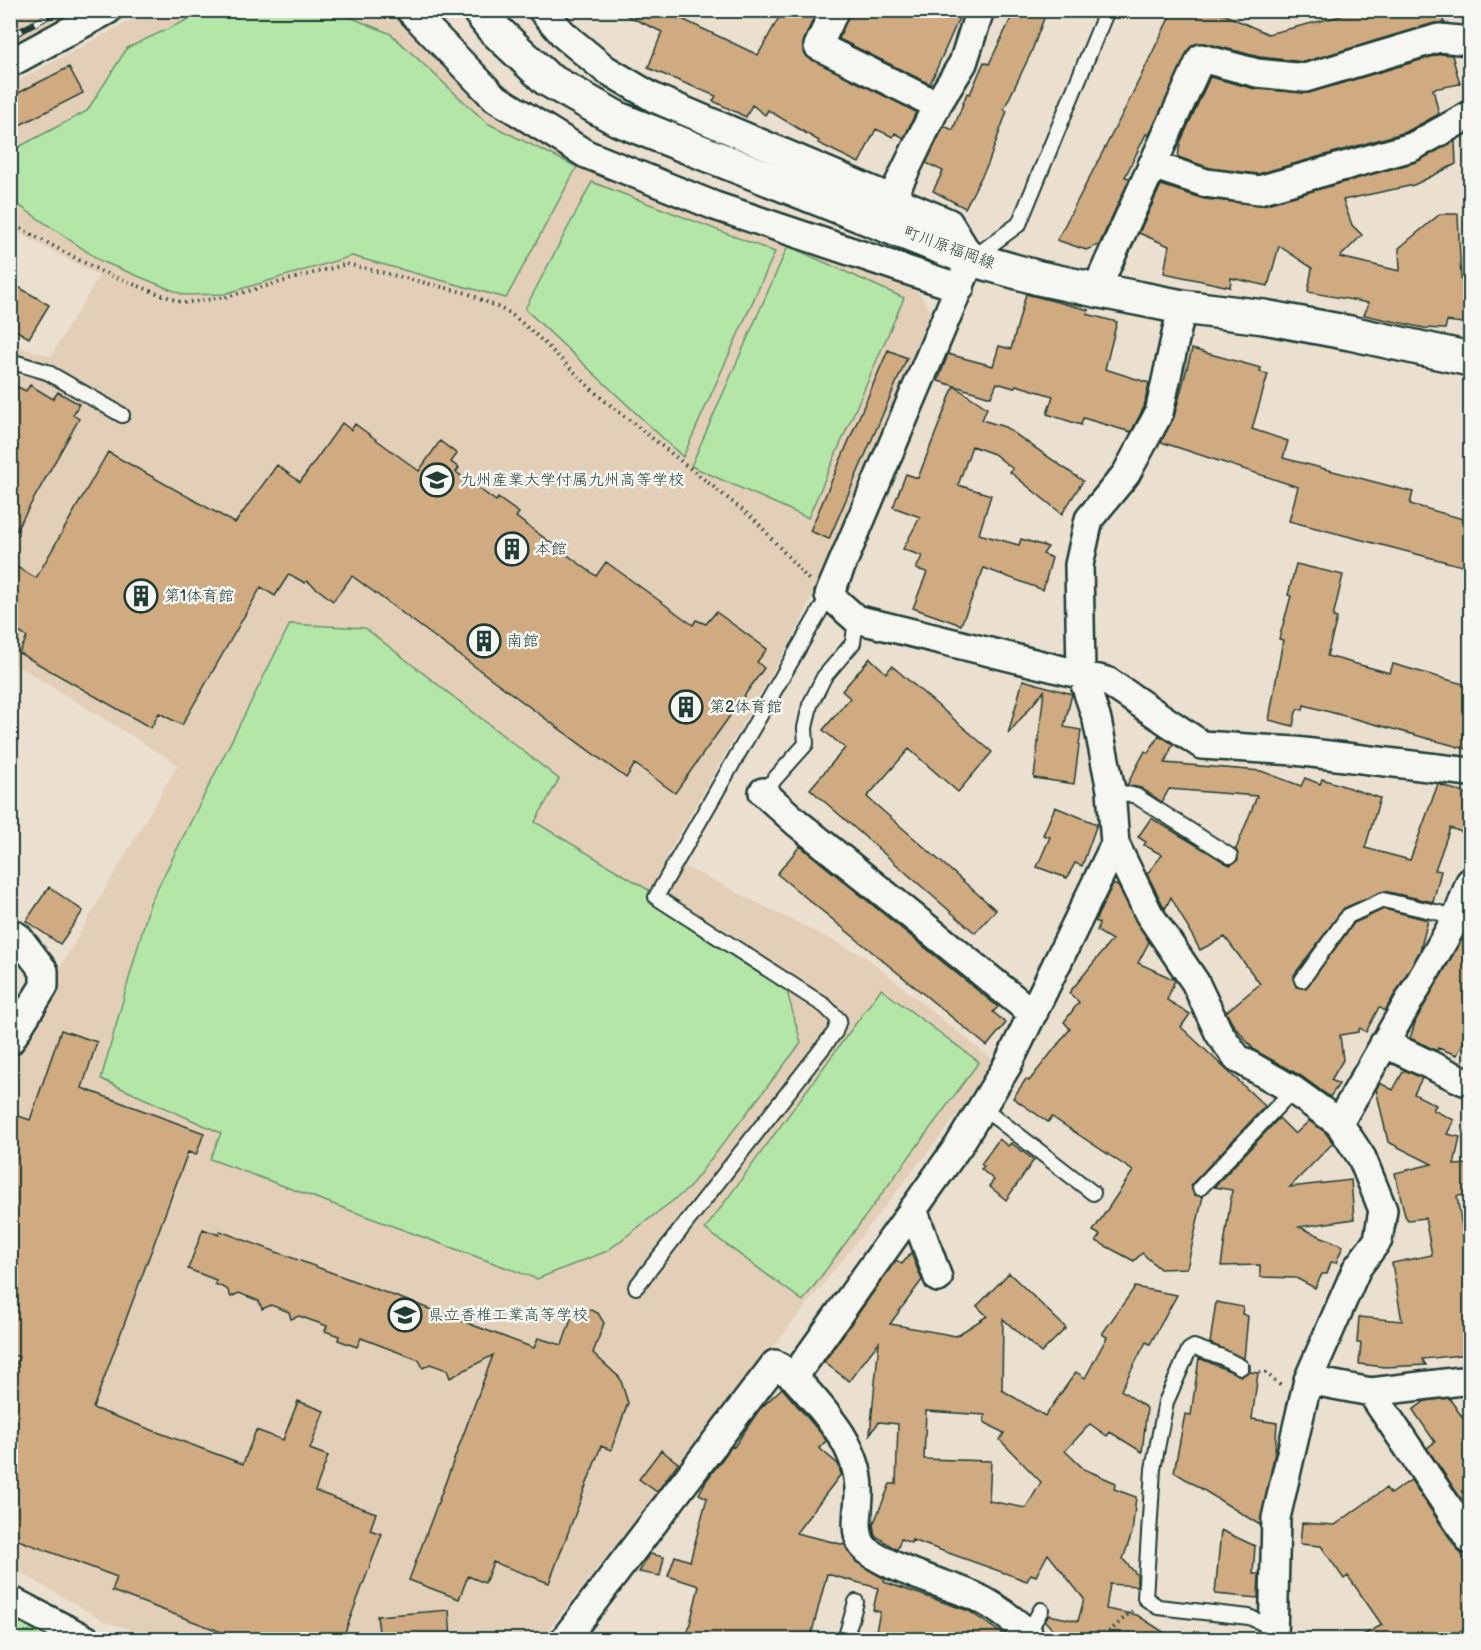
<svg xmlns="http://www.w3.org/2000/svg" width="1481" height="1650" viewBox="0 0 1481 1650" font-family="'Balsamiq Sans','Klee One',sans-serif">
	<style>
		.built { fill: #e3cfb8 }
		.green { fill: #b3e6a7; stroke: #69926e; stroke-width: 1.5 }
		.building { fill: #d0aa81; stroke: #1f3d34; stroke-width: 1.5; fill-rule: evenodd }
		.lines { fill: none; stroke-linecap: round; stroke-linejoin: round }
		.lane-casing { stroke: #1f3d34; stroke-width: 18 }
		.street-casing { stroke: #1f3d34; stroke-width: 32 }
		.secondary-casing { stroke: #1f3d34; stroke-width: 38 }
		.path { stroke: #1f3d34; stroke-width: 4; stroke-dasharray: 1.5 4.5; stroke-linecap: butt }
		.lane { stroke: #f6f6f2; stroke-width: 14 }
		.street { stroke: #f6f6f2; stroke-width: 27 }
		.secondary { stroke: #f6f6f2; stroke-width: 33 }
		.rail-casing { stroke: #1f3d34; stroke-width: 7 }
		.rail { stroke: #f6f6f2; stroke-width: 4.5; stroke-dasharray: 14; stroke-linecap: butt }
		.labels { text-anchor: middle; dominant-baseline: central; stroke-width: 5; stroke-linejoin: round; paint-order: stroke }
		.street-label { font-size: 16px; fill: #1f3d34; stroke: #f6f6f2 }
		.poi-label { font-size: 16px; fill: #1f3d34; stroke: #f6f6f2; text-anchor: start }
	</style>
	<rect width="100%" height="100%" fill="#ebdfd0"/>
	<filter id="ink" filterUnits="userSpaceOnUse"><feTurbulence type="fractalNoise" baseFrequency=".0167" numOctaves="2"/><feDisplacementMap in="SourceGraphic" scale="12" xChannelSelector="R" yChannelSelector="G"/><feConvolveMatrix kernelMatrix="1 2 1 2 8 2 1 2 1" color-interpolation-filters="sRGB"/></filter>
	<g filter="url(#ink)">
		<path class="built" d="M11 11H101L11 61Z
			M148 11H387L402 18 487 109 574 157 707 213 917 290 935 319 799 626 666 857 864 956 998 1064 541 1639H162L106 1622 11 1567V1052L178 764 11 662V345L51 356 99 276 11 229V85Z"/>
		<path class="green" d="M206 11H335L391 34 487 123 577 167 506 298 352 256 224 294 184 295 101 261 11 200V151L87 111 127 48Z
			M592 182 775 252 683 457 525 309Z
			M788 246 904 298 808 518 691 466Z
			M290 624 365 628 559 779 535 822 781 969 801 1043 688 1189 607 1251 537 1279 210 1159 221 1133 101 1079 150 903Z
			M881 989 979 1062 803 1301 705 1229Z
			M11 1616 61 1639H11Z"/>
		<path class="building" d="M615 10H663L758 55 783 10H817L804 40 805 55 916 112 904 138 895 133 893 137 876 129 859 163 818 143 819 141 768 110 765 115 752 105 746 117 713 101 716 96 648 68 662 32Z
			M850 10H946L959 18 930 84 839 39Z
			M1015 10H1047L1031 53 1004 109 1007 111 988 164 965 208 933 191 943 171 926 163 944 126 953 130 967 93 970 94 984 62 989 64Z
			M1173 10H1214L1268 34 1353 13V10H1441L1444 23H1434L1304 62 1260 57 1205 43 1192 45 1149 135 1146 134 1125 177 1130 178 1099 245 1086 250 1057 240 1125 109Z
			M1441 54 1452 55 1460 84 1433 89 1439 114 1406 132 1258 174 1210 168 1178 157 1180 143 1210 77 1255 89 1309 93Z
			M69 67 83 93 10 130V97Z
			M1455 141 1456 164 1414 185 1343 200 1352 225 1362 235 1340 257 1400 271 1399 248 1440 214H1458L1461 280 1469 282 1470 324 1447 321 1445 329 1424 328 1364 315 1369 303 1308 292 1312 268 1279 246 1268 286 1231 278 1230 287 1164 273 1169 246 1139 233 1161 185 1204 199 1263 205 1416 162Z
			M10 282 49 305 29 338 10 327Z
			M1026 294 1089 310 1087 314 1117 322 1105 369 1149 383 1144 407 1131 432 1083 418 1081 425 1047 414 1053 396 1016 385 1014 388 997 383 991 397 938 381 948 354 993 366 999 346 1011 349Z
			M1192 349 1261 368 1260 372 1268 374 1252 429 1288 441 1283 458 1413 492 1410 504 1470 521V568L1289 521 1298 487 1161 442 1174 417Z
			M888 350 907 358 829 539 810 531Z
			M10 383 26 391 30 385 53 399 58 392 79 404 73 415 79 419 10 541Z
			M954 386 987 408 982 420 1005 427 1083 481 1062 514 1010 472 1013 469 994 454 972 446 958 485 991 495 979 534 1019 545 1021 539 1048 547 1043 554 1052 558 1043 590 984 568 961 625 913 608 927 572 916 569 922 556 903 549 920 517 893 507 906 474 918 478Z
			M342 423 351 430 355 424 419 471 440 441 457 454 451 462 459 468 456 472 496 501 498 498 519 513 516 517 596 576 606 562 693 625 696 620 706 624 716 612 767 649 757 662 764 668 675 793 635 764 626 778 352 576 333 601 307 581 305 583 289 574 275 596 261 587 182 725 159 713 151 728 19 653 27 637 10 627V563L36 578 108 452 235 523 277 465 300 482Z
			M1296 564 1343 575 1333 617 1337 618 1327 656 1390 673 1393 664 1470 686V750L1304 705 1303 710 1298 709 1296 712 1293 726 1269 720 1283 640 1279 639 1291 596 1288 595Z
			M870 658 886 673 892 666 992 752 958 792 909 749 867 797 996 910 975 933 810 789 845 748 823 730 850 698 842 691Z
			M1023 680 1072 694 1064 727 1081 730 1074 784 1034 778 1044 691 1008 734Z
			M1159 735 1173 744 1165 763 1261 771 1301 786 1305 778 1320 784 1322 779 1380 798 1365 848 1410 860 1438 784 1470 795V835L1450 828 1435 870 1441 871 1433 902 1384 891 1344 908 1294 975 1296 987 1306 988 1354 923 1384 909 1428 920 1420 951 1385 1011 1379 1007 1366 1032 1360 1028 1358 1032 1340 1035 1343 1060 1331 1080 1339 1084 1330 1097 1301 1076 1254 1050 1232 1023 1226 1012 1260 984 1225 937 1200 950 1171 897 1165 909 1147 874 1162 855 1144 845 1146 842 1138 837 1151 818 1230 865 1238 860 1236 849 1257 796 1169 789 1162 802 1141 788 1127 785 1145 751 1148 753Z
			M1055 807 1097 824 1082 866 1075 863 1067 878 1037 867 1050 837 1043 835Z
			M800 846 998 1007 993 1012 1006 1023 987 1046 777 874Z
			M1113 884 1118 886 1149 942 1138 963 1175 980 1167 1000 1190 1014 1181 1027 1265 1106 1191 1185 1194 1195 1203 1196 1187 1268 1160 1269 1142 1253 1134 1261 1096 1241 1100 1235 1093 1231 1133 1171 1052 1117 1048 1122 1013 1098 1026 1079 1029 1081 1070 1029 1064 1022 1079 1002 1069 993 1112 940 1097 931 1099 923 1095 921Z
			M49 887 83 911 60 944 26 921Z
			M1470 925V1029L1457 1055 1438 1048 1437 1051 1410 1038 1416 1020Z
			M61 1030 97 1042 82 1088 204 1133 196 1155 188 1152 93 1408 243 1464 256 1430 283 1440 298 1401 324 1411 310 1449 328 1456 315 1491 376 1513 370 1530 382 1534 342 1640H243L112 1591 117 1577 10 1537V1379L19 1357 10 1354V1113L30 1120Z
			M1404 1070 1422 1078 1414 1094 1436 1105 1433 1110 1454 1120 1447 1134 1460 1137 1454 1165 1470 1164V1195L1457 1196 1470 1278V1354L1422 1359 1426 1365 1385 1367 1359 1364 1361 1343H1357L1359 1317 1402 1321 1392 1263 1432 1255 1425 1218 1408 1220 1405 1216 1395 1173 1432 1164 1388 1142 1376 1089 1380 1083 1393 1090Z
			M1279 1118 1295 1134 1309 1121 1325 1132 1333 1143 1290 1187 1351 1180 1354 1219 1299 1227 1343 1246 1336 1263 1331 1262 1327 1274H1322L1315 1288 1296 1278 1260 1277V1265L1221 1266 1232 1190 1214 1187Z
			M999 1139 1008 1146 1011 1143 1034 1160 1006 1200 989 1186 994 1180 981 1169 984 1166 981 1164Z
			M203 1229 219 1235 220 1231 534 1348 538 1338 562 1345 574 1311 583 1307 598 1313 604 1323 593 1353 620 1378 628 1403 611 1450 601 1446 549 1583 493 1562 485 1583 468 1576 459 1599 409 1580 493 1355 450 1378 447 1370 430 1364 423 1368 419 1360 361 1338 357 1347 338 1340 339 1336 325 1331 327 1326 299 1316 291 1319 289 1312 271 1305 262 1309 259 1301 239 1293 231 1297 227 1289 215 1284 216 1280 188 1269Z
			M911 1253 922 1280 890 1324 956 1336 987 1316 977 1306 1009 1273 1066 1328 1041 1353 1003 1319 1002 1390 1045 1416 1076 1372 1085 1378 1107 1337 1102 1334 1135 1287 1177 1295 1150 1344 1146 1342 1121 1390 1147 1408 1142 1452 1110 1432 1107 1436 1090 1424 1065 1451 1084 1469 1116 1483 1114 1489 1136 1497 1132 1533 1123 1559 1137 1575V1586L1110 1584 1106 1609 1137 1615 1176 1640H1062L1045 1621 1049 1615 1078 1621 1084 1599 1048 1554 1036 1576 1031 1574 1027 1581 912 1540 911 1543 901 1539 897 1550 875 1535 873 1525 890 1484H896L898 1424 879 1422 870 1434 879 1342 849 1381 824 1362 896 1260 902 1264ZM926 1411 985 1415 984 1422 1004 1433 1000 1440 1041 1482 1026 1508 989 1501 991 1461 924 1459Z
			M1216 1302 1243 1307 1242 1314 1248 1316 1244 1359 1210 1343Z
			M1199 1358 1241 1376 1249 1372 1250 1364V1372L1258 1373 1252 1419 1277 1423 1275 1452 1260 1525 1174 1472 1185 1414 1191 1415Z
			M782 1388 824 1437 826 1441 819 1448 838 1464 841 1474 796 1533 845 1545 856 1562 885 1579 884 1582 969 1611 1011 1640H874L880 1612 873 1610 878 1588 827 1574 810 1640H686L699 1586 668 1576 675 1556 690 1561 707 1498 699 1494 706 1481 732 1446 734 1447 759 1410Z
			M1449 1398 1470 1428V1496L1463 1502 1427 1448 1435 1442 1413 1410 1425 1401Z
			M661 1450 678 1463 657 1492 639 1479Z
			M1411 1480 1457 1549 1470 1564V1624L1448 1640H1354L1382 1625 1348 1576 1344 1579 1321 1546 1300 1544 1302 1523 1335 1525 1386 1488 1390 1494Z
			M1221 1530 1255 1546 1253 1574H1259L1258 1598 1215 1594Z
			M650 1554 664 1557 660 1576 639 1572Z
			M449 1610 451 1640H380L377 1616Z"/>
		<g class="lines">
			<defs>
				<path id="lane" d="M973 258 1019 224 1107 10
					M10 361 47 372 122 415
					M1111 790 1136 796 1230 856
					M763 792 806 744 805 728 810 705 824 677 853 643 856 619
					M1302 980 1348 916 1383 900 1457 917
					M982 1107 1093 1193
					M1200 1188 1293 1090
					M636 1287 835 1032 839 1020 825 1006 656 897 829 595
					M1241 1367 1222 1357 1194 1347 1189 1350 1166 1402 1153 1469 1145 1598 1158 1607 1249 1617 1273 1628
					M1028 1633 1041 1610
					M845 1640 856 1602"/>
				<path id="street" d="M410 10 494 97 586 154 715 206 960 288
					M542 10 565 36 605 69 654 98 949 223 971 259 829 595 856 619 1107 681 1202 745 1295 751 1470 772
					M835 10 818 46 937 105
					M10 63 108 10
					M1152 165 1206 183 1259 190 1412 147 1470 115
					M892 198 937 105 963 63 980 10
					M1096 290 1201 58 1257 73 1305 78 1439 38 1470 41
					M1182 307 1159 413 1126 474 1089 519 1079 565 1081 672 1097 720 1111 790 1115 844 1149 914 1195 982 1219 1033 1237 1058 1293 1090 1339 1123 1362 1158 1383 1210 1378 1240 1357 1268 1308 1380 1276 1518 1273 1640
					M763 792 796 822 1022 1005 1034 1012
					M10 932 18 937 44 971V986L10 1041
					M1384 1043 1464 1081
					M1339 1123 1457 917 1470 882
					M913 1209 938 1278
					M794 1377C822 1409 858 1444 859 1489 860 1506 853 1527 861 1543 872 1565 952 1585 976 1597 994 1605 1013 1620 1028 1633
					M1308 1380 1371 1392 1470 1380
					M1371 1392 1470 1540
					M10 1600 87 1640
					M564 1640 775 1364 794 1377 959 1145 1007 1066 1115 844"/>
				<path id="secondary" d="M479 10 493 28 547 79 618 119 971 259 1039 278 1096 290 1182 307 1264 317 1350 333 1470 359"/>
			</defs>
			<use href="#lane" class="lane-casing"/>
			<use href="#street" class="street-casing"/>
			<use href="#secondary" class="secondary-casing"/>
			<path class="path" d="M10 223 102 272 183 303 226 297 347 264 467 293 510 313 535 334 599 396 755 520 809 580
				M1259 1372 1266 1373 1280 1385
				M1100 1640 1132 1611"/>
			<use href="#lane" class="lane"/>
			<use href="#street" class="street"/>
			<use href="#secondary" class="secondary"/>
			<defs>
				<path id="rail" d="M10 37 59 10"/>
			</defs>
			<use href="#rail" class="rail-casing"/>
			<use href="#rail" class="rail"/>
		</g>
	</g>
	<defs>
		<symbol id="school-ring" viewBox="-11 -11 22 22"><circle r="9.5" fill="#f6f6f2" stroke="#1f3d34" stroke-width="1.5"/><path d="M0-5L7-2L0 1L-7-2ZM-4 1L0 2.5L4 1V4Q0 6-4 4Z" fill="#1f3d34"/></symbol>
		<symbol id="building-ring" viewBox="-11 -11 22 22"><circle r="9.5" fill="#f6f6f2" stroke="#1f3d34" stroke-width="1.5"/><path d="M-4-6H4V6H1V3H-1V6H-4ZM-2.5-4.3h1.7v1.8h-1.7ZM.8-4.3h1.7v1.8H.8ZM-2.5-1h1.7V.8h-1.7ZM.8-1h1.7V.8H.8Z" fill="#1f3d34"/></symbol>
	</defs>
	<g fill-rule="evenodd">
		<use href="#school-ring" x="418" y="461" width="38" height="38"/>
		<use href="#building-ring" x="493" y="530" width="38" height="38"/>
		<use href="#building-ring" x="122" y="577" width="38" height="38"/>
		<use href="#building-ring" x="465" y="622" width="38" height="38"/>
		<use href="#building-ring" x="667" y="688" width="38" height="38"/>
		<use href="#school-ring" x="386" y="1296" width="38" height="38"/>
	</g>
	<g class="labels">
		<g class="street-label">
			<text transform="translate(949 248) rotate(20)">町川原福岡線</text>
		</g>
		<g class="poi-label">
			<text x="460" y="480">九州産業大学付属九州高等学校</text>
			<text x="535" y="549">本館</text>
			<text x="164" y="596">第1体育館</text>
			<text x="507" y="641">南館</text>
			<text x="709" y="707">第2体育館</text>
			<text x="428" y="1315">県立香椎工業高等学校</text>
		</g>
	</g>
	<rect width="1481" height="1650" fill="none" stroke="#f6f6f2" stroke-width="36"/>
	<rect x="18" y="18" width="1445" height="1614" fill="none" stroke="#1f3d34" stroke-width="2" filter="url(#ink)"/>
</svg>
